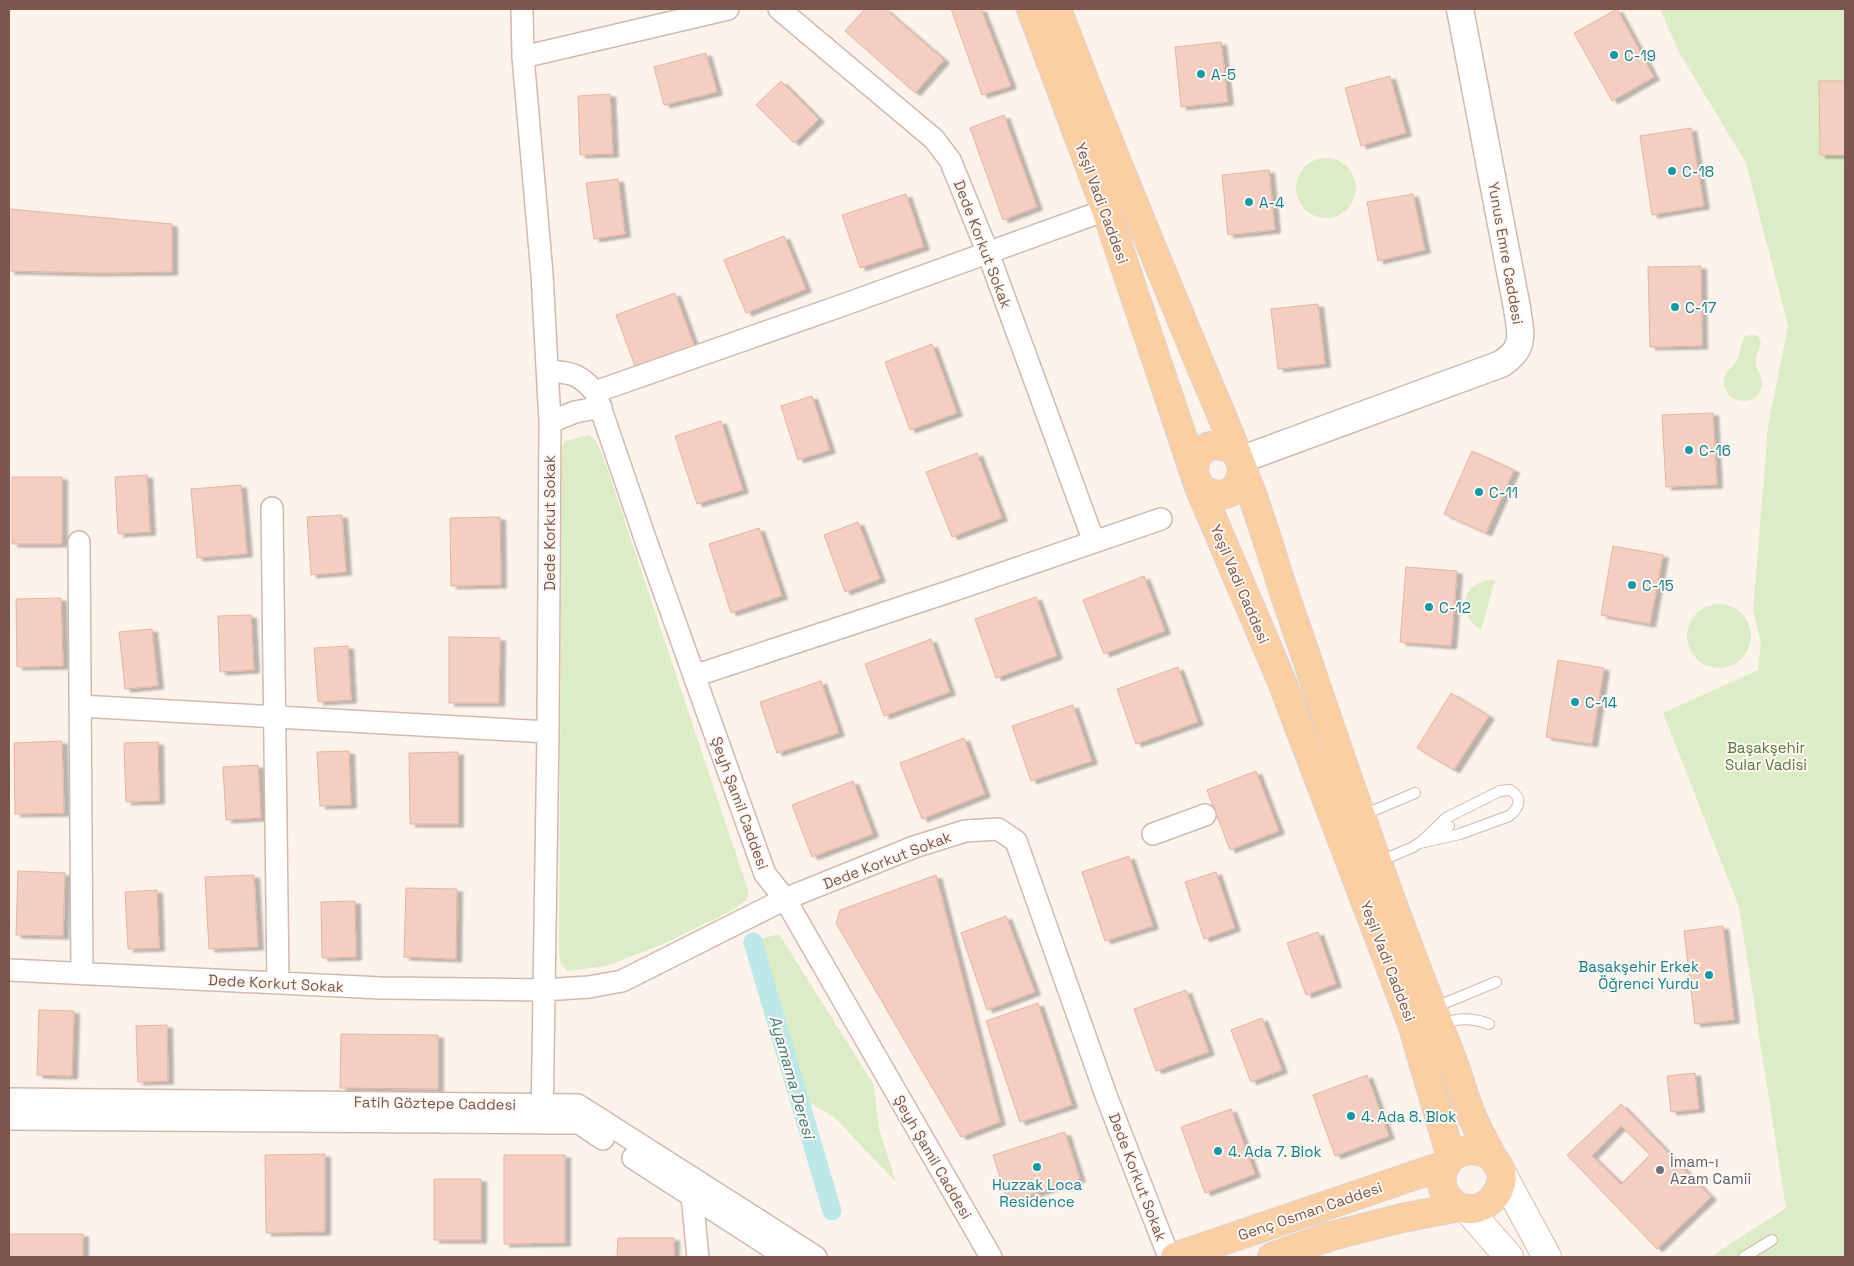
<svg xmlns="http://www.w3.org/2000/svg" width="1854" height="1266" viewBox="0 0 1854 1266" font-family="'Space Grotesk',sans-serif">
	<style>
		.green { fill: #dbecc7 }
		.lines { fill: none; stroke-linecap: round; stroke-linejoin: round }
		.canal { stroke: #bde8e8; stroke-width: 19 }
		.building { fill: #f4cfc1; stroke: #e7b3a1; fill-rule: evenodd; filter: url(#shadow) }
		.service-casing { stroke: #d1b9ae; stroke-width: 12 }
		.minor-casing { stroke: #d1b9ae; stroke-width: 24 }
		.tertiary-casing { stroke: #d1b9ae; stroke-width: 29 }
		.secondary-casing { stroke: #d6bbae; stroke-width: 30 }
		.primary-casing { stroke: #dad0cd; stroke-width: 30 }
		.service { stroke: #fff; stroke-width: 10 }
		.minor { stroke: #fff; stroke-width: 21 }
		.tertiary { stroke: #fff; stroke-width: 26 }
		.secondary { stroke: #fff; stroke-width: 28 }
		.primary { stroke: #fccfa2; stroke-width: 28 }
		.service-bridge-casing { stroke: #d1b9ae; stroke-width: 12; stroke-linecap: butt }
		.service-bridge { stroke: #fff; stroke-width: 10 }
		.culture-dot { fill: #0f9aa8; stroke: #fff8f2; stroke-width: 2 }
		.worship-dot { fill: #6b7280; stroke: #fff8f2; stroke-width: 2 }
		.labels { text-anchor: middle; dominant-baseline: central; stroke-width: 4; stroke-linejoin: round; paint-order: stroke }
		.culture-label { font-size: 15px; fill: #0d838f; stroke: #fff8f2; text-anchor: start }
		.street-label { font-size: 15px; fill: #7a564c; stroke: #fff8f2 }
		.park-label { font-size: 15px; fill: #587a40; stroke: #fff8f2 }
		.worship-label { font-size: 15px; fill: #5b616d; stroke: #fff8f2; text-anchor: start }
		.water-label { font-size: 16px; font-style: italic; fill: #3e7c7e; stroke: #fff8f2 }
	</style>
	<defs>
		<filter id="shadow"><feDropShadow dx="5.5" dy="3" stdDeviation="1" flood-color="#0004"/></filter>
	</defs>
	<rect width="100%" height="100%" fill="#fdf3ea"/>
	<path class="green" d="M1661 9H1845V1257H1710L1786 1208 1739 907 1663 713 1758 670 1761 643 1753 611 1768 426 1788 326 1746 163 1679 52 1662 14Z
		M1296 188a30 30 0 1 1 60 0a30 30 0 1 1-60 0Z
		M1752 335 1758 336 1761 341C1760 349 1755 356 1756 364 1757 372 1764 377 1762 386 1758 409 1722 404 1724 380 1725 371 1734 367 1738 358 1741 350 1741 343 1745 336Z
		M589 435 596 441 605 462 749 893 746 900 731 911 661 945 606 966 567 971 561 964 559 953 562 448 565 441Z
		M1495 580 1481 630C1454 614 1462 579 1495 580Z
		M1687 636a32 32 0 1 1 64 0a32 32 0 1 1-64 0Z
		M779 934 874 1085 879 1129 896 1182 834 1117 810 1103 761 939Z"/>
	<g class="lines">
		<path class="canal" d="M753 942 832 1211"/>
	</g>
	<path class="building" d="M865 9H885L944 60 915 93 845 31Z
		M951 9H981L1011 86 982 95Z
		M1617 9 1654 77 1612 101 1574 33Z
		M1221 42 1228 102 1181 107 1175 47Z
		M706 53 717 92 664 105 654 67Z
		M1390 76 1406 133 1361 146 1345 88Z
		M781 81 819 119 794 143 756 105Z
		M1819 81H1845V155H1820Z
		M610 94 613 154 580 155 578 96Z
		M1004 115 1037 207 1003 220 970 128Z
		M1691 128 1704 206 1652 215 1640 136Z
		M1269 170 1275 230 1228 235 1222 175Z
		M618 179 625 234 594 239 586 183Z
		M906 194 924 247 860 268 842 215Z
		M1413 194 1425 250 1378 261 1367 202Z
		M9 209 172 224V272L96 273 9 271Z
		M784 236 806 289 746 313 724 260Z
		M1701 266 1702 346 1650 347 1648 267Z
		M675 293 695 348 636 369 616 315Z
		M1318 304 1325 364 1278 369 1271 309Z
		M932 344 957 413 910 430 885 362Z
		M812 396 830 450 798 460 781 406Z
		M1713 413 1717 485 1666 487 1662 415Z
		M721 421 743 490 697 504 675 436Z
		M1472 451 1514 470 1486 533 1444 514Z
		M977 453 1002 518 952 537 926 472Z
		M147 475 150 532 118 534 115 477Z
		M12 477H62V544H12Z
		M241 485 247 554 197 558 191 489Z
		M342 515 346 572 311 575 307 517Z
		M500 517 501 585 451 586 450 518Z
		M858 522 880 579 845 592 824 535Z
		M759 528 782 596 731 613 709 544Z
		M1613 546 1663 555 1650 624 1601 615Z
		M1406 567 1457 571 1451 646 1400 642Z
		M1144 576 1165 631 1104 654 1083 600Z
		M1036 597 1057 656 996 678 975 619Z
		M61 598 63 666 17 667 16 599Z
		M251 615 254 670 220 672 218 616Z
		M152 629 158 686 125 689 119 632Z
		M449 637 500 638 499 703H449Z
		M931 639 950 692 884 716 865 664Z
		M348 646 351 700 318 702 314 648Z
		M1558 660 1604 668 1592 744 1546 737Z
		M1178 667 1198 722 1136 744 1117 689Z
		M821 681 839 733 777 753 760 702Z
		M1451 693 1489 716 1454 770 1417 748Z
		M1073 705 1092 761 1031 781 1012 726Z
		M964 738 985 794 922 819 900 763Z
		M62 741 64 813 15 814 14 743Z
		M158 742 159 801 126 802 124 743Z
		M349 751 351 805 320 806 317 752Z
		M458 752V824H410L409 753Z
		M258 765 261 818 226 820 223 767Z
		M1256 771 1279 831 1230 850 1207 790Z
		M853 781 873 834 812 857 792 805Z
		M1129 856 1153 926 1105 941 1082 872Z
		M18 871 65 873 63 936 16 935Z
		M1216 872 1235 928 1204 939 1185 882Z
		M254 875 258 947 209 949 205 877Z
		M936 875 1000 1122 961 1137 836 923 840 910Z
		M406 888 457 889 456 959 404 957Z
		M157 890 159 948 128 949 125 892Z
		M355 901 356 957 322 958 321 902Z
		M1006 916 1035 992 987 1010 961 933Z
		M1723 926 1734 1020 1695 1024 1684 931Z
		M1318 932 1336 984 1306 995 1287 943Z
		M1186 990 1209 1052 1156 1071 1134 1009Z
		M1038 1003 1072 1105 1020 1122 986 1021Z
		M39 1010 74 1011 72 1076 37 1075Z
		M1262 1018 1282 1070 1251 1082 1231 1030Z
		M167 1025 168 1081 138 1082 136 1026Z
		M341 1034 438 1035V1089L340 1088Z
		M1695 1073 1699 1109 1671 1112 1667 1076Z
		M1367 1075 1389 1136 1335 1156 1313 1095Z
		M1621 1104 1711 1197 1657 1249 1567 1155ZM1621 1126 1650 1155 1621 1184 1592 1156Z
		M1231 1109 1255 1174 1205 1193 1181 1127Z
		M1065 1132 1080 1179 1008 1202 993 1155Z
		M325 1154V1232L266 1233 265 1155Z
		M504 1155H565V1243L504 1244Z
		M434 1179H481V1240H434Z
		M9 1234H83V1257H9Z
		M618 1238H674V1257H617Z"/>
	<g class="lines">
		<defs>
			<path id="service" d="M1500 791 1446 818 1420 843 1460 834 1509 816
				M1361 816 1415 793
				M1378 862 1411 848 1449 826
				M1433 1008 1496 982
				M1439 1025C1457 1018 1471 1017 1489 1024
				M1744 1257 1772 1240"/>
			<path id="minor" d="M522 9 523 57
				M779 9 934 139 950 160 988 253 1094 542
				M548 371C570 372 580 374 595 392L646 541 765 874 785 899 991 1257
				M595 392 846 304 1106 210
				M550 422 575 412 601 407
				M272 508 278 983
				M79 542 82 974
				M694 676 951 591 1161 519
				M80 706 548 732
				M1153 834 1205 815
				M9 970 381 988 543 990 589 987 622 981 785 899 914 847 965 831 998 829 1016 841 1107 1098 1169 1257
				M9 1099 578 1105 816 1257
				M9 1119 579 1123 603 1139
				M542 1123 548 732 550 422 542 274 523 57 728 9
				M633 1158 786 1257
				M696 1189 692 1196 698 1257"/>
			<path id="tertiary" d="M1240 460 1501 364C1526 348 1521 335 1517 308L1460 9"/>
			<path id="secondary" d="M1501 1172 1547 1257
				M1468 1210 1509 1257"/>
			<path id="primary" d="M1031 9 1106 210 1199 487 1282 682 1412 1024 1451 1157
				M1057 9C1100 124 1148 238 1195 352 1210 389 1227 426 1241 464 1257 506 1270 549 1284 592 1325 711 1364 830 1409 948 1424 988 1440 1027 1455 1067 1461 1085 1466 1103 1474 1121 1480 1133 1486 1147 1494 1159 1496 1163 1499 1166 1501 1171 1507 1195 1477 1219 1456 1205 1422 1182 1454 1132 1492 1157
				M1194 472C1195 446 1213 439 1235 451
				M1199 487C1221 502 1239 495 1242 469
				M1175 1257 1445 1165
				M1272 1257 1331 1236 1402 1218 1459 1207"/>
		</defs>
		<use href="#service" class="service-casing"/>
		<use href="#minor" class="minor-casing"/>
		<use href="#tertiary" class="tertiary-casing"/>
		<use href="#secondary" class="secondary-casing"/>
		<use href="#primary" class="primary-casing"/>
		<use href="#service" class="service"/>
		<use href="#minor" class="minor"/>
		<use href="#tertiary" class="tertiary"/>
		<use href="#secondary" class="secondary"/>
		<use href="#primary" class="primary"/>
		<defs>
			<path id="service-bridge" d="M1500 791 1510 790C1523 798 1520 807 1509 816"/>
		</defs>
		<use href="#service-bridge" class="service-bridge-casing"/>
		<use href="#service-bridge" class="service-bridge"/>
	</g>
	<g class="culture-dot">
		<circle cx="1614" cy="55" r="5"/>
		<circle cx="1201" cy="74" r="5"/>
		<circle cx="1672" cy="171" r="5"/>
		<circle cx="1249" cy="202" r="5"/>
		<circle cx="1675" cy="307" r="5"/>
		<circle cx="1689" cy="450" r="5"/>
		<circle cx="1479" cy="492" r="5"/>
		<circle cx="1632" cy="585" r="5"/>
		<circle cx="1429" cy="607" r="5"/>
		<circle cx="1575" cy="702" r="5"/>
		<circle cx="1709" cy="975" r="5"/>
		<circle cx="1351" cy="1116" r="5"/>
		<circle cx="1218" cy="1151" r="5"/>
		<circle cx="1037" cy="1167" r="5"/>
	</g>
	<circle class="worship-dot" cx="1660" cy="1170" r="5"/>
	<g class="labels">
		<g class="culture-label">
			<text x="1624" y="55">C-19</text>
			<text x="1211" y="74">A-5</text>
			<text x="1682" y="171">C-18</text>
			<text x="1259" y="202">A-4</text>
			<text x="1685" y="307">C-17</text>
			<text x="1699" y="450">C-16</text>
			<text x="1489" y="492">C-11</text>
			<text x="1642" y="585">C-15</text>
			<text x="1439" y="607">C-12</text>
			<text x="1585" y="702">C-14</text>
			<text x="1699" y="966" text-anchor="end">Başakşehir Erkek<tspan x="1699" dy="17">Öğrenci Yurdu</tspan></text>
			<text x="1361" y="1116">4. Ada 8. Blok</text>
			<text x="1228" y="1151">4. Ada 7. Blok</text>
			<text x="1037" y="1184" text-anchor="middle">Huzzak Loca<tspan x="1037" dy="17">Residence</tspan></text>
		</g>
		<g class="street-label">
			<text transform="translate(1102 203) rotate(70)">Yeşil Vadi Caddesi</text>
			<text transform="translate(983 244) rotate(69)">Dede Korkut Sokak</text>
			<text transform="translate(1506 253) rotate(80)">Yunus Emre Caddesi</text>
			<text transform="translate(549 523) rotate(-90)">Dede Korkut Sokak</text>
			<text transform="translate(1240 584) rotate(67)">Yeşil Vadi Caddesi</text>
			<text transform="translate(740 803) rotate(70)">Şeyh Şamil Caddesi</text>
			<text transform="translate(887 860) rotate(-21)">Dede Korkut Sokak</text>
			<text transform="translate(1388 961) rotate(69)">Yeşil Vadi Caddesi</text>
			<text transform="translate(276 983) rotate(3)">Dede Korkut Sokak</text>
			<text transform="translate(435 1103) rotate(1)">Fatih Göztepe Caddesi</text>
			<text transform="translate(933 1157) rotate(60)">Şeyh Şamil Caddesi</text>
			<text transform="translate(1138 1177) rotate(69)">Dede Korkut Sokak</text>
			<text transform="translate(1310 1211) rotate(-19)">Genç Osman Caddesi</text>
		</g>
		<g class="park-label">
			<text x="1766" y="747">Başakşehir<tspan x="1766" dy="17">Sular Vadisi</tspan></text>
		</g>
		<g class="worship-label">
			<text x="1670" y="1161">İmam-ı<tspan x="1670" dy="17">Azam Camii</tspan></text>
		</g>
		<g class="water-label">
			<text transform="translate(792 1077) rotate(74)">Ayamama Deresi</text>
		</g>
	</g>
	<rect width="1854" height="1266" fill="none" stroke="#7a564c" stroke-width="20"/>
</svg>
